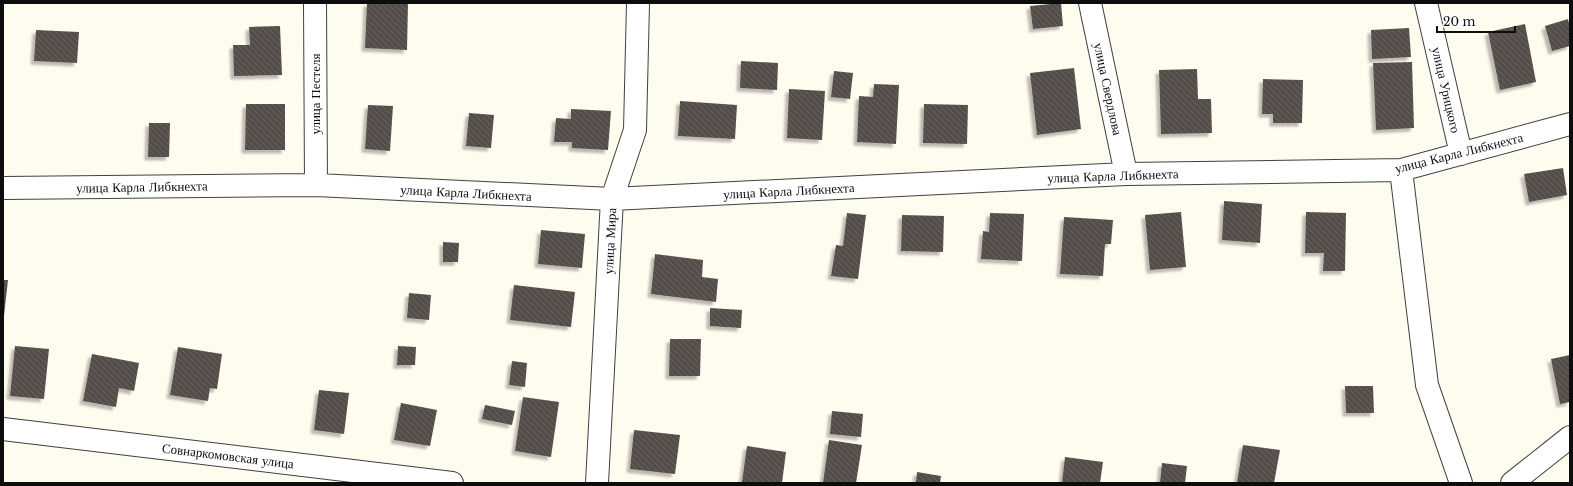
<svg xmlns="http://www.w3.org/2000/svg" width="1573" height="486" viewBox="0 0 1573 486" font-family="'Libre Baskerville',serif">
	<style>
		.building { fill: url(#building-back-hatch); filter: url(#shadow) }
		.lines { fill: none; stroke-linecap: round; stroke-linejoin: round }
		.minor-casing { stroke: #404040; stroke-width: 24 }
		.minor { stroke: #fff; stroke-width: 22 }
		.labels { text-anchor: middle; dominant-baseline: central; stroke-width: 4; stroke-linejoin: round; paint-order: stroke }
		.street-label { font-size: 13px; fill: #0d0d0d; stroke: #fff }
	</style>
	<defs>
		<pattern id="building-back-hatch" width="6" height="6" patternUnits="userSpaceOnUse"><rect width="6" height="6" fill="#554e4a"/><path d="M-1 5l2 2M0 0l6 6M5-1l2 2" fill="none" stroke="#686360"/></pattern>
		<filter id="shadow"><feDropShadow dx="-3.5" dy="3.5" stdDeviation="1" flood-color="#0004"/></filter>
	</defs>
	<rect width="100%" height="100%" fill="#fefbef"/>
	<path class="building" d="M367 3H408L407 50 365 48Z
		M1061 3 1063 26 1033 29 1030 6Z
		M1568 19 1570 27V46L1552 51 1545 26Z
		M1525 24 1536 82 1500 90 1488 32Z
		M280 26 282 75 234 76 233 45H250L249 27Z
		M1409 28 1411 57 1372 59 1371 30Z
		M36 30 79 32 77 63 34 61Z
		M741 61 778 63 777 90 740 88Z
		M1412 62 1414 128 1376 130 1373 63Z
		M1074 68 1081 129 1037 135 1030 73Z
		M1197 69 1198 99H1211L1212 133 1161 134 1159 70Z
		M834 71 853 73 850 99 831 97Z
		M1263 79 1303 80 1302 123H1273V114H1262Z
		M874 84 899 85 896 144 857 142 859 96 873 97Z
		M789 89 825 91 822 140 787 138Z
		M680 101 737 105 735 139 678 136Z
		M246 104H285V150H245Z
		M924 104 968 105 967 144 923 143Z
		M368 105 393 106 390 151 365 149Z
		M571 109 611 111 608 150 572 148V142H554L556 118 571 119Z
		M469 113 494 115 491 148 466 146Z
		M149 123H170L169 157H148Z
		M1563 168 1567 195 1529 202 1524 174Z
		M1224 201 1262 204 1260 243 1222 240Z
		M1181 212 1186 267 1150 270 1145 215Z
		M1306 212 1346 213 1345 271H1323L1324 253H1305Z
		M847 213 866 215 858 279 831 276 836 245 843 246Z
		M990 213 1024 214 1022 261 981 259 983 231 989 232Z
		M902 215 944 216 943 252 901 251Z
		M1064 217 1113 220 1111 244H1105L1103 276 1060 274Z
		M541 230 585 234 582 268 538 264Z
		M443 242 459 243 458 262H443Z
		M655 254 703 260 702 277 718 279 716 302 651 294Z
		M3 280H8L4 316 3 315Z
		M514 285 575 292 571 327 510 320Z
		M409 293 431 295 429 320 407 318Z
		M710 308 742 310 741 328 710 326Z
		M670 339H701L700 376H669Z
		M15 346 49 349 44 399 10 396Z
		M398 346 416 347 415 365H397Z
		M178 347 222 354 217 389 210 388 208 401 170 395Z
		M92 354 139 363 134 391 119 388 116 407 83 401Z
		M1570 355V402L1560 404 1551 359Z
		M512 361 527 363 525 387 509 385Z
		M1345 386H1373L1374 413H1346Z
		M319 390 349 393 344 434 314 430Z
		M523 397 559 402 551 457 515 451Z
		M401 403 437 410 430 446 394 440Z
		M485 405 515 411 512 425 482 419Z
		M832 411 863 414 861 437 830 434Z
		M634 430 680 435 675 474 630 469Z
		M829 440 862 445 856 483H823Z
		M1243 445 1280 450 1274 483H1237Z
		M747 446 786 452 782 483 742 482Z
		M1065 457 1103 462 1100 483H1062Z
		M1162 463 1187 466 1185 483H1160Z
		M917 472 941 476 940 483H916Z"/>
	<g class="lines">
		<defs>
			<path id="minor" d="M315 3 316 185
				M1090 3 1126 174
				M1426 3 1461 154
				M1401 170 1427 385 1461 483
				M3 188 316 185 612 199 1126 174 1401 170 1570 124
				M3 429 452 483
				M597 483 612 199 635 130 638 3
				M1512 483 1570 437"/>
		</defs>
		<use href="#minor" class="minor-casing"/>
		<use href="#minor" class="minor"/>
	</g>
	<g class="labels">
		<g class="street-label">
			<text transform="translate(1108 89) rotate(78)">улица Свердлова</text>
			<text transform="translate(1446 90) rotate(77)">улица Урицкого</text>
			<text transform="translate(315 94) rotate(-90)">улица Пестеля</text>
			<text transform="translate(1459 153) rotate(-14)">улица Карла Либкнехта</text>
			<text transform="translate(1113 176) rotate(-2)">улица Карла Либкнехта</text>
			<text transform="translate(142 187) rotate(-1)">улица Карла Либкнехта</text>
			<text transform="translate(789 191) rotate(-3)">улица Карла Либкнехта</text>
			<text transform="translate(466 193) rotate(3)">улица Карла Либкнехта</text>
			<text transform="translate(610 241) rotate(-87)">улица Мира</text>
			<text transform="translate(228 456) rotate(7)">Совнаркомовская улица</text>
		</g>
	</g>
	<rect width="1573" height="486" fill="none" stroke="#0d0d0d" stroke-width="8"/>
	<path d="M1437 26v6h78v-6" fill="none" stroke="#0d0d0d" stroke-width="2"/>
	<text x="1443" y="26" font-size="12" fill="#0d0d0d" stroke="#ffffff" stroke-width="3" paint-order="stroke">20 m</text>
</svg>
